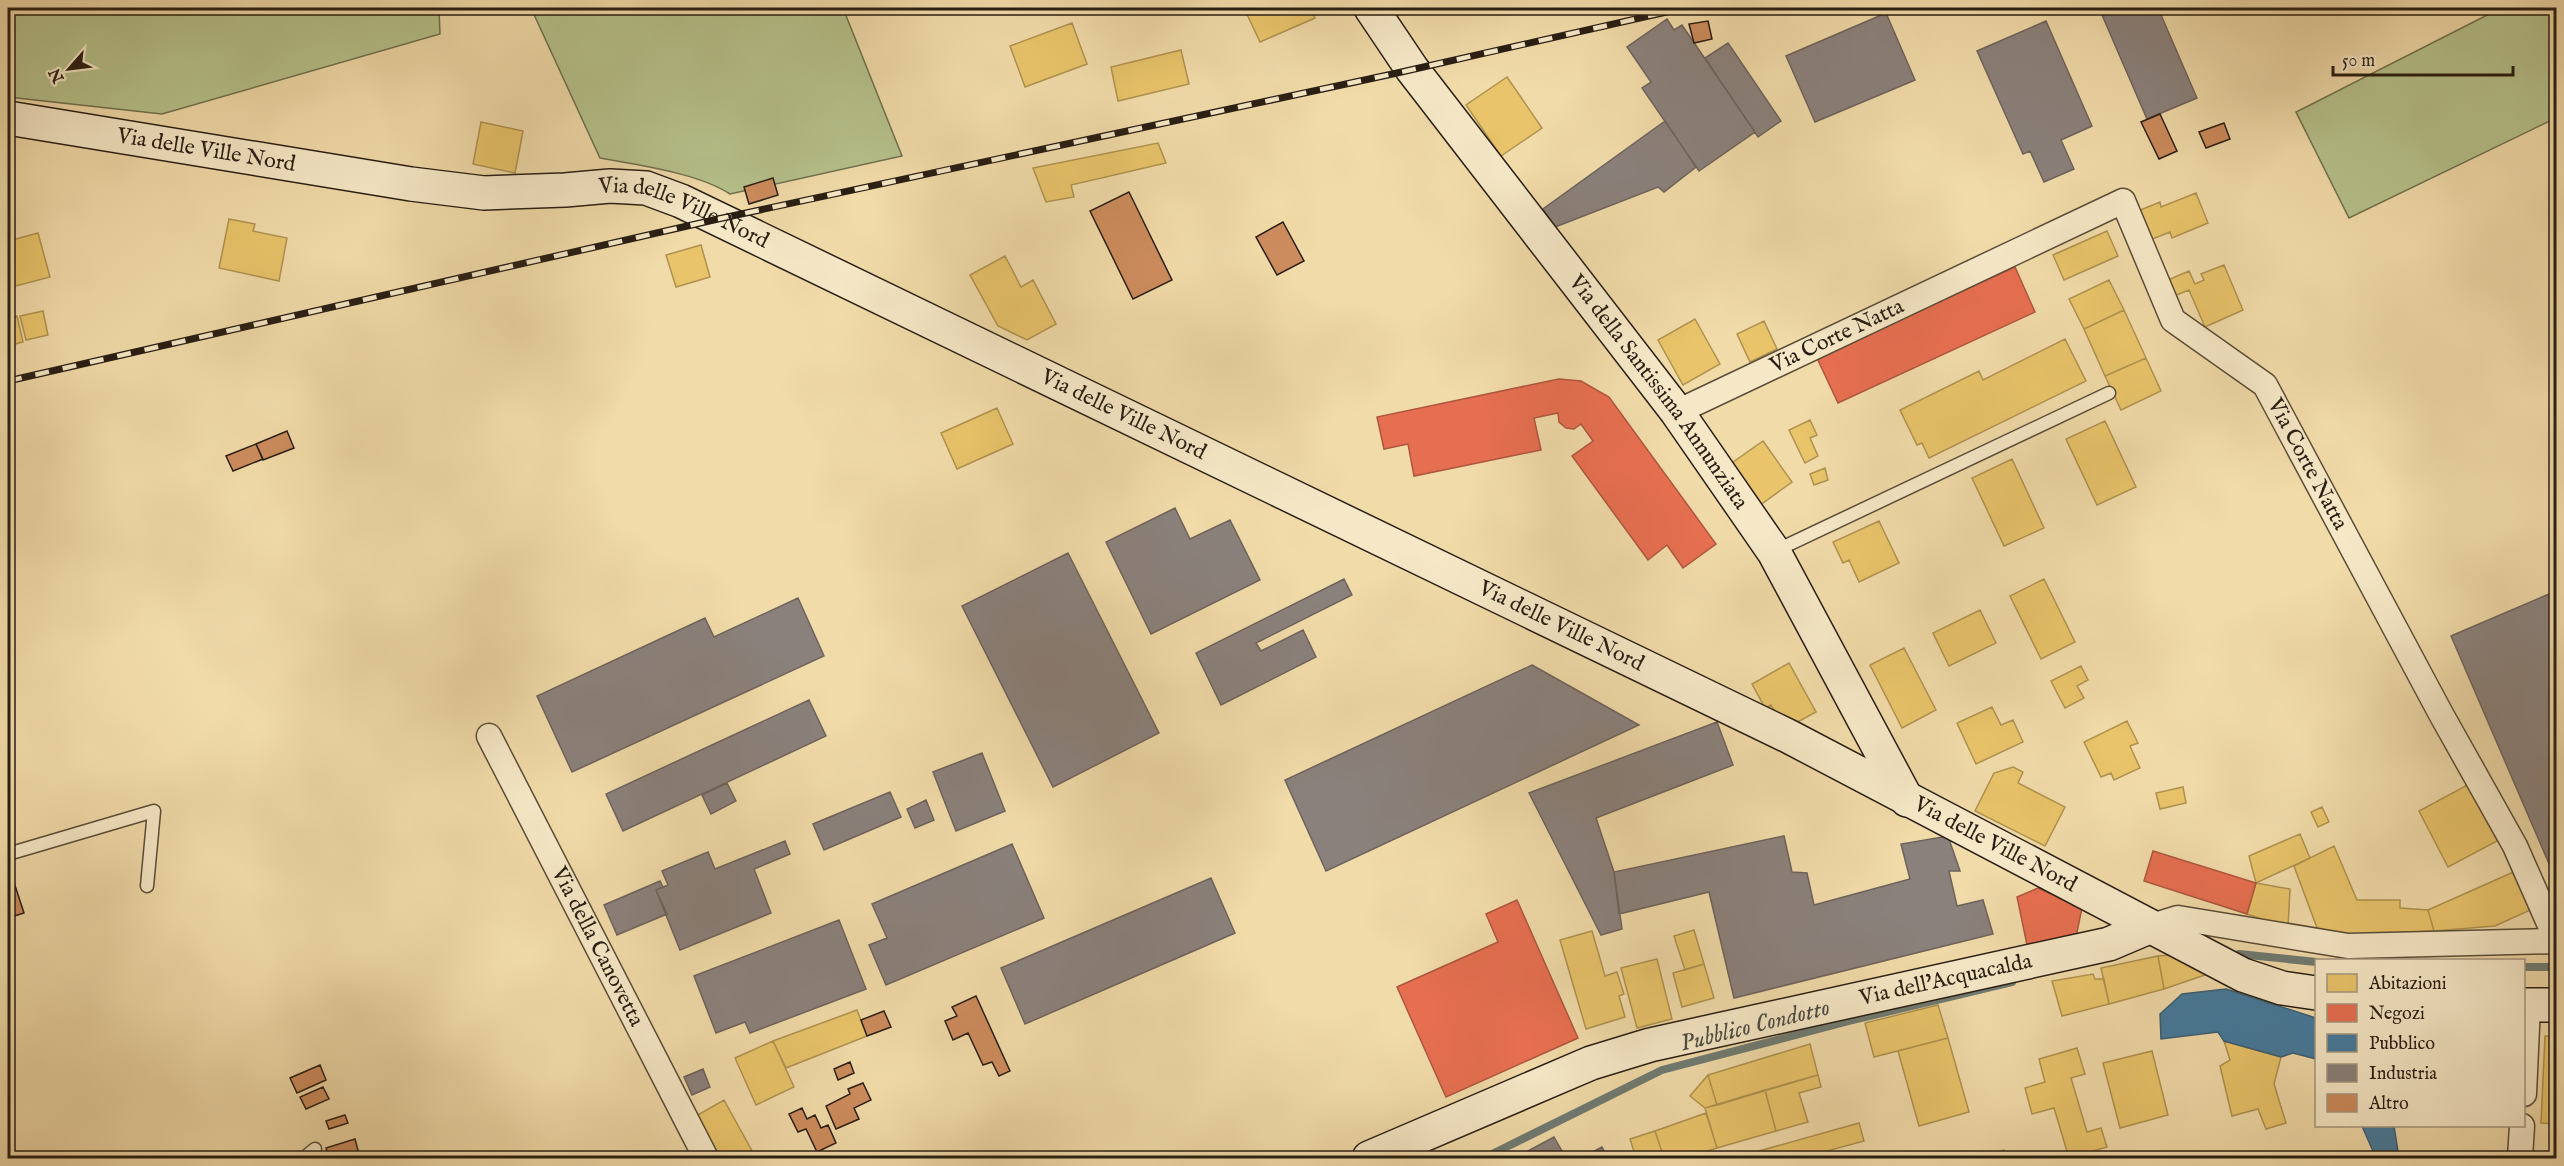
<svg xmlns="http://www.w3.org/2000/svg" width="2564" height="1166" viewBox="0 0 2564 1166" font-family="'IM FELL English',serif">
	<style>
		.green { fill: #b6c18b; stroke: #6f704f; stroke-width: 1.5 }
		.homes { fill: #e9c46a; stroke: #af9250; stroke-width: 1.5 }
		.shops { fill: #e76f51; stroke: #ae573e; stroke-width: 1.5 }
		.public { fill: #457b9d; stroke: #3c5f74; stroke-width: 1.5 }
		.industry { fill: #8a817c; stroke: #6d635c; stroke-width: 1.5 }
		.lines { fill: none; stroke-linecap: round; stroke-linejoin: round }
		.stream { stroke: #6f7b72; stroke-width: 8 }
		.building { fill: #cd8c5d; stroke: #281e13; stroke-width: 1.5 }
		.lane-casing { stroke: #5a4d38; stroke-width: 15 }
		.street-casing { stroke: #5a4d38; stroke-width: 27 }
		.secondary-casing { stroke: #281e13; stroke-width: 36 }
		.lane { stroke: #f6e8c7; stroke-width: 12 }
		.street { stroke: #f6e8c7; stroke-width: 24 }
		.secondary { stroke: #f6e8c7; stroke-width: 33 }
		.rail-casing { stroke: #281e13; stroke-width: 7 }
		.rail { stroke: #f6e8c7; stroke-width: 4.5; stroke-dasharray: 14; stroke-linecap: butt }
		.labels { text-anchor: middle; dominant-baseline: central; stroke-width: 6; stroke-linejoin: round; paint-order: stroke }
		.street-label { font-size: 22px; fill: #281e13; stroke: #f6e8c7 }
		.water-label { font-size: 24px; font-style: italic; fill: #4b4c43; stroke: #f6e8c7 }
	</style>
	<rect width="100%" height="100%" fill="#f1dba9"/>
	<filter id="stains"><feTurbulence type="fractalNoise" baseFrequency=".00333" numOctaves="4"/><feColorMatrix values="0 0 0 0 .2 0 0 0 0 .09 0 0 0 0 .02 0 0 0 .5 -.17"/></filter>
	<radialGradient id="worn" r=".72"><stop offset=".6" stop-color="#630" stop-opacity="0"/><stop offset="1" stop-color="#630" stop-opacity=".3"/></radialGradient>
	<path class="green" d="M8 8H439L440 34 162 114 8 97Z
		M531 8H843L902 156 730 194C698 173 638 165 600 158Z
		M2501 8H2556V118L2349 218 2296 112Z"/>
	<path class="homes" d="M1251 8H1311L1315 18 1260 42 1245 10Z
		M1072 23 1087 64 1025 87 1010 46Z
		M1181 50 1189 84 1118 101 1111 67Z
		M1507 77 1542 128 1501 156 1466 105Z
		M481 122 523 131 515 173 473 164Z
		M1158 143 1166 163 1071 185 1074 197 1046 202 1033 168Z
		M2196 193 2208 223 2172 238 2170 232 2150 240 2138 211 2160 202 2161 207Z
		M229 219 255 224 253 231 287 238 279 281 219 268Z
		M2107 231 2118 256 2064 280 2053 255Z
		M38 233 50 277 8 288V241Z
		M701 245 710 277 676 287 666 255Z
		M1005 256 1021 287 1033 280 1056 324 1027 340 998 326 970 275Z
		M2224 265 2243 310 2205 327 2189 290 2174 296 2168 280 2189 271 2195 284 2204 280 2201 274Z
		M2109 280 2124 310 2084 329 2069 299Z
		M2124 310 2146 358 2105 376 2084 329Z
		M43 311 48 335 26 340 20 316Z
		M17 316 23 342 8 346V319Z
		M1695 319 1720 364 1683 385 1658 340Z
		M1764 321 1777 349 1750 362 1737 334Z
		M2065 339 2086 381 1929 458 1922 443 1917 445 1900 410 1979 371 1983 380Z
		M2146 358 2161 391 2121 410 2105 376Z
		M997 408 1013 444 957 469 941 433Z
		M1810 420 1817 435 1810 438 1818 456 1805 463 1789 430Z
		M2105 421 2136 487 2097 505 2066 439Z
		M1763 441 1792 482 1759 506 1729 465Z
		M2012 459 2044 528 2004 546 1972 478Z
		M1825 468 1828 480 1814 485 1810 474Z
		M1879 521 1899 563 1859 582 1849 560 1843 563 1833 542Z
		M2044 579 2075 642 2041 659 2010 596Z
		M1980 610 1996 643 1949 666 1933 633Z
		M1904 648 1936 710 1902 728 1870 665Z
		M1789 663 1816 712 1785 729 1771 705 1765 708 1752 684Z
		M2081 666 2088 680 2077 686 2084 698 2065 708 2051 681Z
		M1992 707 2001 725 2013 720 2023 742 1976 764 1957 723Z
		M2127 721 2138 743 2130 746 2140 768 2114 780 2111 773 2101 777 2084 742Z
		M2013 767 2023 772 2018 783 2065 807 2045 846 1975 811 1994 773Z
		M2471 783 2501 839 2448 867 2419 811Z
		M2183 787 2186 803 2160 809 2156 793Z
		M2322 807 2329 822 2318 827 2311 812Z
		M2300 834 2310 858 2256 883 2249 856Z
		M2334 846 2357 900H2400V908L2428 910 2434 931 2320 936 2294 866Z
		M2518 870 2537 907 2495 926 2434 931 2428 910Z
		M2256 883 2290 889 2288 928 2247 914Z
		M1694 930 1704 964 1685 970 1674 936Z
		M1592 931 1605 976 1617 972 1624 994 1619 996 1625 1017 1586 1029 1560 940Z
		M2183 954 2205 968V975L2164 989 2158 956Z
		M2158 956 2164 989 2109 1004 2101 968Z
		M1657 959 1672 1019 1637 1028 1621 968Z
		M1704 964 1714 998 1682 1007 1673 973Z
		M2093 974 2095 979H2104L2109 1004 2062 1016 2052 981Z
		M1938 1005 1948 1038 1874 1057 1865 1023Z
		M857 1010 867 1036 786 1068 773 1041Z
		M2545 1036H2556V1124L2541 1123Z
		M1948 1038 1969 1112 1919 1126 1898 1051Z
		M773 1041 794 1087 756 1105 735 1058Z
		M2224 1041 2281 1057 2274 1084 2286 1123 2266 1129 2258 1109 2232 1116 2220 1066 2230 1060Z
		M1810 1044 1818 1075 1717 1105 1708 1075Z
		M2077 1048 2085 1074 2071 1078 2087 1132 2101 1128 2107 1147 2069 1158 2054 1108 2032 1114 2025 1088 2045 1082 2039 1059Z
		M2152 1051 2168 1115 2120 1128 2103 1063Z
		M1708 1075 1717 1105 1705 1108 1690 1096Z
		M1818 1075 1821 1087 1799 1093 1808 1122 1776 1131 1765 1090Z
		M1765 1090 1776 1131 1717 1148 1705 1108Z
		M724 1100 756 1158H711L689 1120Z
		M1706 1113 1717 1148 1684 1158H1664L1655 1131Z
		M1859 1123 1864 1141 1801 1158H1734Z
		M1655 1131 1664 1158H1636L1630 1139Z
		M2004 1150 2006 1158H1979Z
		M2372 1151 2376 1158H2351Z"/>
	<path class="shops" d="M2015 267 2035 312 1838 403 1817 358Z
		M1559 379 1581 381 1609 397 1716 544 1683 568 1667 545 1648 560 1572 456 1593 441 1581 424 1574 429 1566 428 1559 422 1558 413 1534 418 1541 450 1414 476 1408 444 1384 449 1377 417Z
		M2153 851 2256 883 2247 914 2144 881Z
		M2038 888 2082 908 2076 937 2027 945 2017 897Z
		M1517 900 1578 1038 1446 1097 1397 987 1498 942 1486 914Z"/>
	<path class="public" d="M2226 989 2316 1018V1059L2293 1053 2281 1057 2224 1041 2218 1032 2161 1039 2160 1014 2182 994Z
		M2362 1126H2394L2399 1158H2376Z"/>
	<path class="industry" d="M2099 8H2158L2197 98 2147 119Z
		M1886 13 1915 80 1815 122 1786 56Z
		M1667 19 1674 30 1682 25 1755 132 1699 171 1642 88 1651 82 1627 47Z
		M2046 21 2092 126 2061 140 2074 169 2044 182 2030 151 2023 154 1977 51Z
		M1728 43 1781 121 1758 137 1705 58Z
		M1665 121 1696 167 1664 192 1658 187 1555 227 1543 209Z
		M1175 508 1190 539 1230 520 1260 580 1151 634 1106 542Z
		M1068 553 1159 733 1053 787 962 606Z
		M1344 579 1352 595 1256 643 1261 651 1303 630 1316 657 1221 705 1196 653Z
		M2556 591V880L2451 636Z
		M798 598 824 656 572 772 537 696 705 618 714 637Z
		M1532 665 1639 725 1326 871 1285 780Z
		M809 700 826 736 623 831 606 794Z
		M1717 722 1733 765 1596 818 1614 872 1622 929 1601 935 1529 793Z
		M982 753 1005 811 956 831 933 772Z
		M727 783 736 801 711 814 702 795Z
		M890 792 901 817 824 850 813 824Z
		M926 800 934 820 915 828 907 809Z
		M1784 836 1792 872 1807 873 1814 905 1910 879 1901 844 1948 836 1960 871H1949L1957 906 1983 900 1993 934 1734 998 1709 892 1619 914 1614 872Z
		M785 841 790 854 754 869 771 913 680 950 656 890 668 885 662 871 708 852 715 869Z
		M1012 844 1044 918 886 985 869 945 887 938 872 904Z
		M1211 878 1235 933 1025 1024 1001 968Z
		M660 881 663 887 656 890 667 914 617 935 604 905Z
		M839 920 866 989 750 1033 745 1022 716 1033 694 976Z
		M703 1069 710 1087 692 1095 684 1077Z
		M1554 1137 1566 1158H1515Z
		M1602 1147 1608 1158H1581Z"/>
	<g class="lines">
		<path class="stream" d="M2239 954 2316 962
			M2524 967H2556
			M1484 1158 1662 1070 1849 1021 2012 982"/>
	</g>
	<path class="building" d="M1708 21 1712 39 1694 43 1689 24Z
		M2160 114 2177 151 2159 159 2141 122Z
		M2224 123 2230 139 2206 148 2199 132Z
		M773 178 778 195 749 204 744 187Z
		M1129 192 1172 280 1133 299 1090 211Z
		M1283 222 1304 261 1277 275 1256 237Z
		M287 431 294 448 263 460 256 444Z
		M256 444 263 459 233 471 226 456Z
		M8 864 24 913 8 918Z
		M976 996 1010 1071 999 1076 992 1062 983 1065 968 1033 953 1040 945 1021 957 1016 952 1007Z
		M884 1011 891 1027 867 1036 861 1020Z
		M850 1062 854 1073 838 1080 834 1069Z
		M320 1065 326 1080 297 1093 290 1078Z
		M863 1083 871 1100 854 1108 859 1119 836 1129 826 1106 850 1094 848 1089Z
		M323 1087 329 1099 306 1109 300 1097Z
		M802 1108 807 1119 815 1115 821 1128 828 1125 836 1143 817 1152 806 1129 798 1132 789 1114Z
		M345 1115 348 1123 329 1129 326 1121Z
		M355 1139 360 1158H329L326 1148Z"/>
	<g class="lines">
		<defs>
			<path id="lane" d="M1775 551 2109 393
				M8 854 154 811 147 886
				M304 1158 315 1149"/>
			<g id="street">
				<path id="s1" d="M1677 412 2123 201 2173 320 2265 385 2441 714 2515 846 2556 939"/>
				<path id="s2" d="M489 736 706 1158"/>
				<path d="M2149 927 2178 918 2348 946 2556 941"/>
				<path d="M2524 1094 2528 1005"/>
				<path d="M2520 1158 2522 1126"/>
			</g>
			<g id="secondary">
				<path id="s3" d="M1371 8 1412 69 1677 412 1774 552 1907 800"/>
				<path id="s4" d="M8 118 411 184 484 193 565 190 610 186 646 188 681 201 1788 736 2243 975 2282 988 2316 993"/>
				<path d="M2524 1005H2556"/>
				<path id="s5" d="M1369 1158 1591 1063 1650 1045 2109 944 2149 927"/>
			</g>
		</defs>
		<use href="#lane" class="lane-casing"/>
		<use href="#street" class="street-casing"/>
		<use href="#secondary" class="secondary-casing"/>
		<use href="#lane" class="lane"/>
		<use href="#street" class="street"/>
		<use href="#secondary" class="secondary"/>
		<defs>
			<path id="rail" d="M8 381 718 219 1397 73 1684 8"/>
		</defs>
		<use href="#rail" class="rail-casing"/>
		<use href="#rail" class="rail"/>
	</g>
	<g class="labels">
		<g class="street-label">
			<text stroke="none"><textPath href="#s4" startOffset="201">Via delle Ville Nord</textPath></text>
			<text stroke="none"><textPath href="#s4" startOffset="687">Via delle Ville Nord</textPath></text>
			<text stroke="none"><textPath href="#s1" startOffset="177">Via Corte Natta</textPath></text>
			<text stroke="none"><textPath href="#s3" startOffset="480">Via della Santissima Annunziata</textPath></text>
			<text stroke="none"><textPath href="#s4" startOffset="1173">Via delle Ville Nord</textPath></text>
			<text stroke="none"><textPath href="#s1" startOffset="825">Via Corte Natta</textPath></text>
			<text stroke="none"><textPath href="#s4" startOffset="1659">Via delle Ville Nord</textPath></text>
			<text stroke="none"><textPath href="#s4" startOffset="2145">Via delle Ville Nord</textPath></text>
			<text stroke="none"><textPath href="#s2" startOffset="237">Via della Canovetta</textPath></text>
			<text stroke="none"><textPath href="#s5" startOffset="606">Via dell'Acquacalda</textPath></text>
		</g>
		<g class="water-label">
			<text transform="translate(1755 1026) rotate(-14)">Pubblico Condotto</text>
		</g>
	</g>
	<rect width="2564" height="1166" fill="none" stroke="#f1dba9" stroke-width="30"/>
	<rect x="9" y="9" width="2546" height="1148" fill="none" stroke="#281e13" stroke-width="3"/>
	<rect x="15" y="15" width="2534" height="1136" fill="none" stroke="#281e13" stroke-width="1.5"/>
	<rect x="2315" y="959" width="210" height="168" fill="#f6e8c7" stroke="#a4977f" stroke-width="1.5"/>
	<rect x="2327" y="974" width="30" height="18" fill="#e9c46a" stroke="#a4977f" stroke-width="1.5"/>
	<text x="2369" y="989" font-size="18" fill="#281e13">Abitazioni</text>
	<rect x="2327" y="1004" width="30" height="18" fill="#e76f51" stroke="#a4977f" stroke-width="1.5"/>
	<text x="2369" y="1019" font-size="18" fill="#281e13">Negozi</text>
	<rect x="2327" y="1034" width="30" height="18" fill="#457b9d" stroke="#a4977f" stroke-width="1.5"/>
	<text x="2369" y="1049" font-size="18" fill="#281e13">Pubblico</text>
	<rect x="2327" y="1064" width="30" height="18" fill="#8a817c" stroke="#a4977f" stroke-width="1.5"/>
	<text x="2369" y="1079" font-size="18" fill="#281e13">Industria</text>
	<rect x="2327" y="1094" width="30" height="18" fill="#cd8c5d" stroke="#a4977f" stroke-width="1.5"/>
	<text x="2369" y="1109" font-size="18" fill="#281e13">Altro</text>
	<g transform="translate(69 69) rotate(242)" stroke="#f6e8c7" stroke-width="4.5" paint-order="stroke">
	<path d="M0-4.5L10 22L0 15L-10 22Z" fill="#281e13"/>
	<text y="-9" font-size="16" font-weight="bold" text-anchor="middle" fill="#281e13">N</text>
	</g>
	<path d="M2333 66v9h180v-9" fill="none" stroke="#281e13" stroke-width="3"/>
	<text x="2342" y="66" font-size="18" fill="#281e13" stroke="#f6e8c7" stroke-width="4.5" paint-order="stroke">50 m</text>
	<rect width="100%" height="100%" filter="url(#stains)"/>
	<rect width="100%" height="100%" fill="url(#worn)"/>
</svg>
